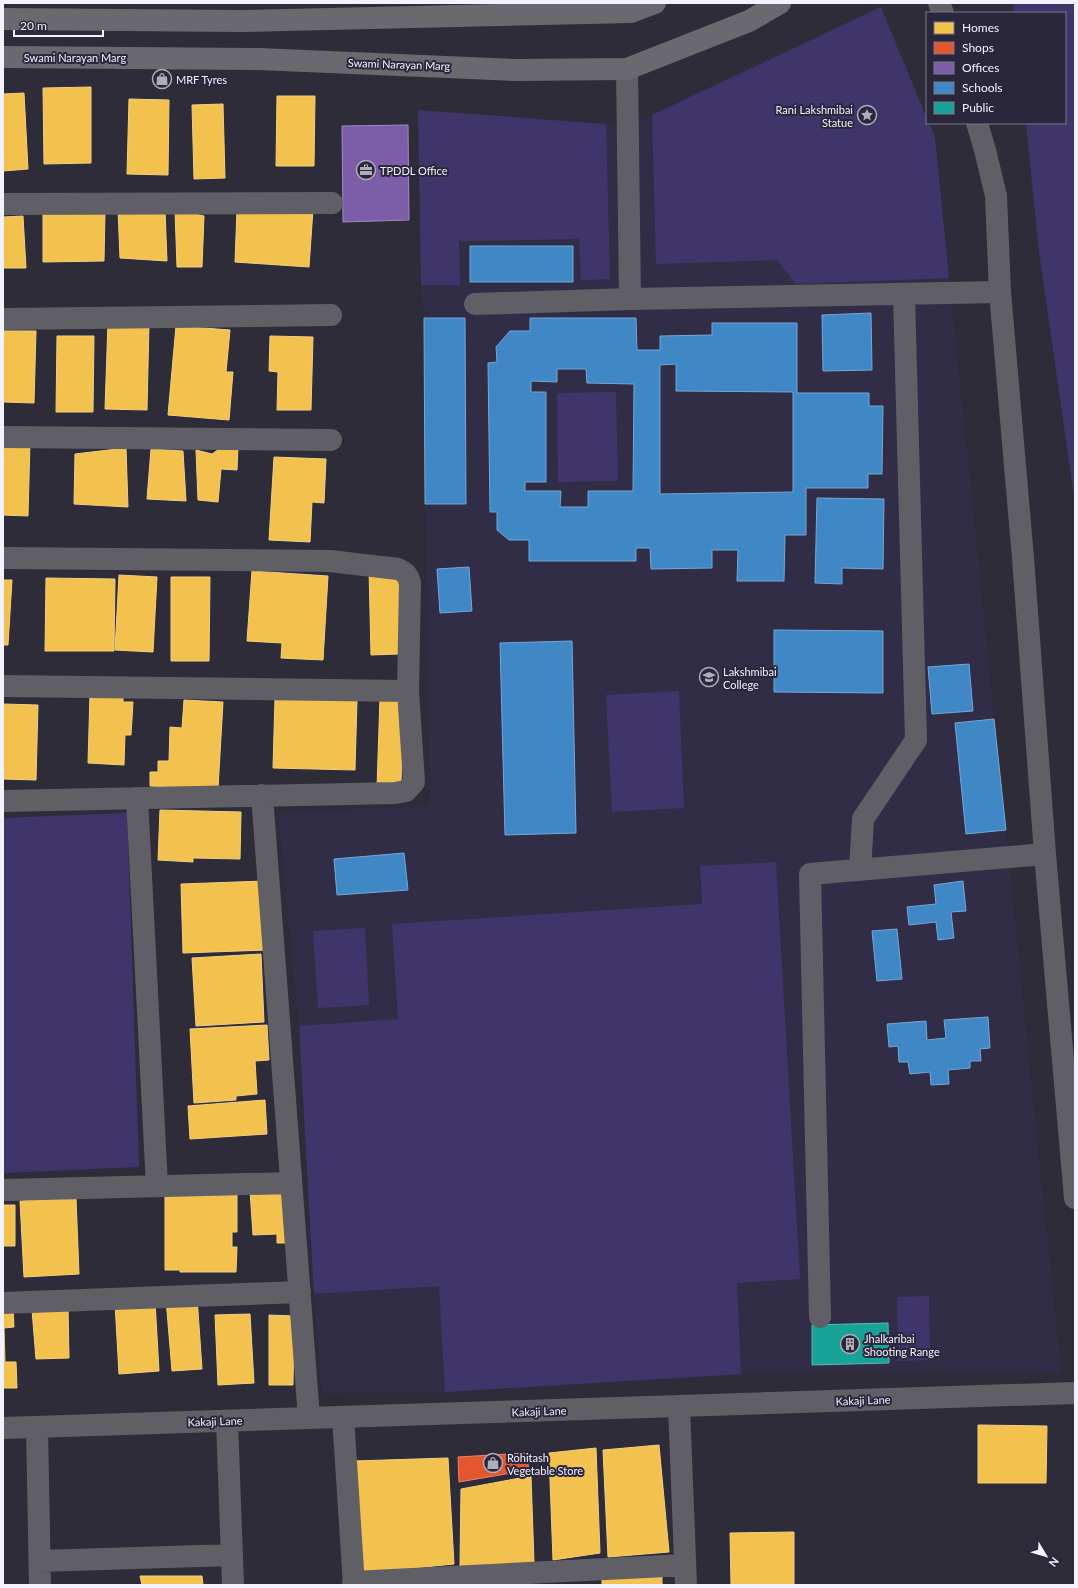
<svg xmlns="http://www.w3.org/2000/svg" width="1078" height="1588" viewBox="0 0 1078 1588" font-family="Lato,sans-serif">
	<style>
		.built { fill: #312d47 }
		.green { fill: #3f356b }
		.homes { fill: #f2c14e; stroke: #f2d083 }
		.shops { fill: #e4572e; stroke: #e8866c }
		.offices { fill: #7b5ea7; stroke: #9f8ac1 }
		.schools { fill: #3f88c5; stroke: #75a8d6; fill-rule: evenodd }
		.public { fill: #17a398; stroke: #59bbb7 }
		.lines { fill: none; stroke-linecap: round; stroke-linejoin: round }
		.minor { stroke: #605f65; stroke-width: 22 }
		.major { stroke: #6a6970; stroke-width: 22 }
		.labels { text-anchor: middle; dominant-baseline: central; stroke-width: 4; stroke-linejoin: round; paint-order: stroke }
		.street-label { font-size: 11px; fill: #f3f2fe; stroke: #2a273d }
		.poi-label { font-size: 11px; fill: #f3f2fe; stroke: #2a273d; text-anchor: start }
	</style>
	<rect width="100%" height="100%" fill="#2e2c38"/>
	<path class="built" d="M881 7 927 119V123H929L935 137 1061 1372 805 1371 445 1392 322 1394 314 1294 299 1026 278 813 430 805 425 504 424 318 421 285 418 110 628 126Z"/>
	<path class="green" d="M1013 3H1075V503L1039 252 1026 123H1065V13H1014Z
		M881 7 927 119V123H929L935 137 949 278 796 284 777 260 656 264 652 115Z
		M418 110 606 124 610 279 581 280 579 239 459 241 460 285H421Z
		M616 392 618 481 558 482 557 393Z
		M679 691 684 808 612 812 606 695Z
		M127 813 139 1167 3 1173V818Z
		M776 862 800 1279 737 1283 741 1374 445 1392 439 1286 314 1294 299 1026 398 1019 392 924 702 904 700 866Z
		M365 928 369 1005 318 1008 313 931Z
		M929 1296 930 1360 898 1361 897 1297Z"/>
	<path class="homes" d="M91 87V163L44 164 43 88Z
		M24 93 28 169 3 171V94Z
		M277 96H315L314 166H276Z
		M129 99 169 100 168 175 127 174Z
		M223 104 225 178 194 179 192 105Z
		M313 209 309 267 235 262 237 210Z
		M118 210H165L167 261 120 258Z
		M175 210 204 216 202 267H177Z
		M43 211H105L104 261 43 262Z
		M23 216 26 268H3V217Z
		M108 322 149 323 147 410 105 409Z
		M176 326 230 330 226 372H233L229 420 168 415Z
		M3 331H36L34 403 3 402Z
		M57 336H94L93 412H56Z
		M270 336 313 337 311 410H277L278 372 269 371Z
		M30 442 28 516 3 515V444Z
		M225 445 238 446 237 470 221 469 218 502 198 500 196 450 212 454Z
		M126 448 128 507 74 504 75 454Z
		M151 449 183 451 186 501 147 499Z
		M274 457 326 459 324 503 312 502 310 542 269 540Z
		M369 569 400 571 399 654 371 655Z
		M252 571 328 576 323 660 281 658 282 643 247 641Z
		M119 575 157 577 153 652 115 650Z
		M171 577H210L209 661H171Z
		M46 578 115 579 114 651H45Z
		M3 580H12L8 645H3Z
		M90 694H123V702H133L131 735H125L124 765 88 763Z
		M403 696 401 785 377 788 380 697Z
		M275 698 357 700 355 770 273 768Z
		M184 700 223 702 218 789 150 786V772H158V761H169L170 727 182 728Z
		M3 704 38 705 36 780 3 779Z
		M160 810 241 812 240 859 193 858V862L158 860Z
		M265 881 267 950 183 953 181 884Z
		M261 954 264 1022 196 1026 192 958Z
		M267 1025 269 1060 255 1061 257 1094 236 1096V1100L194 1103 190 1029Z
		M265 1100 267 1134 190 1139 188 1106Z
		M285 1189 290 1243H277V1234L253 1235 250 1191Z
		M165 1192H237V1232H232V1247H237L236 1272H180V1270H165Z
		M76 1198 79 1274 24 1277 20 1201Z
		M3 1205H15V1246H3Z
		M197 1297 202 1369 172 1371 166 1299Z
		M155 1301 159 1371 119 1374 115 1303Z
		M68 1307 69 1358 36 1359 32 1310Z
		M3 1308H13L14 1327 4 1328 5 1362H16L17 1388H3Z
		M250 1314 254 1383 218 1385 215 1315Z
		M269 1315 294 1316 293 1385H269Z
		M978 1425 1047 1426 1046 1483H978Z
		M659 1445 669 1552 608 1557 603 1450Z
		M596 1448 600 1553 553 1560 549 1453Z
		M448 1458 454 1564 363 1573 354 1461Z
		M531 1476 534 1562 460 1566 461 1489Z
		M794 1532V1585H731L730 1533Z
		M662 1569V1585H602V1571Z
		M140 1576H202L203 1585H142Z"/>
	<path class="shops" d="M526 1453 529 1470 459 1482 458 1457Z"/>
	<path class="offices" d="M408 125 409 220 343 222 342 126Z"/>
	<path class="schools" d="M470 246H573V282H470Z
		M871 313 872 370 823 371 822 315Z
		M424 318H465L466 504H425Z
		M530 318H636L637 350H660V336L712 335V323H797V393H869V406H883L882 474H868V488H806V535H785L784 581H737L738 550H712V568L651 569 650 548H636V561H529V540H509L497 530V512H490L488 363 497 362 496 347 510 331H530ZM676 364V391L793 392V492L660 494V365ZM557 369H586L587 383 634 384 633 491H588V507H560L561 491H525V482H546V392H531V381L557 382Z
		M817 498 884 499 883 569 842 568V584L815 583Z
		M469 567 472 611 440 613 437 569Z
		M774 630 883 631V693L774 692Z
		M572 641 576 833 505 835 500 643Z
		M969 664 973 711 932 714 928 667Z
		M994 719 1006 830 966 834 955 723Z
		M404 853 408 890 337 895 334 859Z
		M963 881 966 911 951 912 954 938 938 940 936 922 909 925 907 907 936 904 934 885Z
		M897 929 902 979 877 981 872 931Z
		M988 1017 990 1048 980 1049 981 1061H970V1068L948 1070 949 1084 931 1085 930 1072 910 1074 908 1062H899L898 1046 889 1047 887 1024 926 1021 927 1040 946 1038 944 1020Z"/>
	<path class="public" d="M888 1323 889 1363 812 1365V1325Z"/>
	<g class="lines">
		<path class="minor" d="M939 3 943 13
			M627 69 630 299 1000 292
			M977 123 985 150 996 196 1000 292 1023 558 1045 854 1075 1198
			M3 204 332 203
			M475 304 630 299
			M3 319 331 315
			M3 437 331 440
			M3 558 330 561 398 569C405 572 408 575 410 583L408 691 414 782 406 791 395 793 3 801
			M3 686 408 691
			M262 795 309 1418
			M137 798 157 1186
			M860 870 863 819 916 740 904 295
			M3 1190 291 1183
			M3 1303 300 1292
			M820 1317 810 874 1045 854
			M679 1406 686 1585
			M343 1417 354 1585
			M227 1421 233 1585
			M37 1427 40 1585
			M3 1428 1075 1393
			M40 1561 232 1555
			M353 1582 685 1565"/>
		<path class="major" d="M3 19 241 21 631 12 655 3
			M3 57 259 59 516 70 627 69 749 21 780 3"/>
	</g>
	<defs>
		<symbol id="shop-ring" viewBox="-11 -11 22 22"><circle r="9.5" fill="#2a273d" stroke="#aeadb9" stroke-width="1.5"/><path d="M-5-2.5h2.3a2.7 3.5 0 0 1 5.4 0H5L5.5 6h-11ZM-1.5-2.5h3a1.5 2.3 0 0 0-3 0Z" fill="#aeadb9"/></symbol>
		<symbol id="sight-ring" viewBox="-11 -11 22 22"><circle r="9.5" fill="#2a273d" stroke="#aeadb9" stroke-width="1.5"/><path d="M0-6L1.8-2.2L6-1.7L2.9 1.2L3.7 5.4L0 3.3L-3.7 5.4L-2.9 1.2L-6-1.7L-1.8-2.2Z" fill="#aeadb9"/></symbol>
		<symbol id="office-ring" viewBox="-11 -11 22 22"><circle r="9.5" fill="#2a273d" stroke="#aeadb9" stroke-width="1.5"/><path d="M-6-3h4V-5.5h4V-3h4V5H-6ZM-1-4.5V-3h2v-1.5ZM-6 0V1H6V0Z" fill="#aeadb9"/></symbol>
		<symbol id="university-ring" viewBox="-11 -11 22 22"><circle r="9.5" fill="#2a273d" stroke="#aeadb9" stroke-width="1.5"/><path d="M0-5L7-2L0 1L-7-2ZM-4 1L0 2.5L4 1V4Q0 6-4 4Z" fill="#aeadb9"/></symbol>
		<symbol id="building-ring" viewBox="-11 -11 22 22"><circle r="9.5" fill="#2a273d" stroke="#aeadb9" stroke-width="1.5"/><path d="M-4-6H4V6H1V3H-1V6H-4ZM-2.5-4.3h1.7v1.8h-1.7ZM.8-4.3h1.7v1.8H.8ZM-2.5-1h1.7V.8h-1.7ZM.8-1h1.7V.8H.8Z" fill="#aeadb9"/></symbol>
	</defs>
	<g fill-rule="evenodd">
		<use href="#shop-ring" x="151" y="68" width="22" height="22"/>
		<use href="#sight-ring" x="856" y="104" width="22" height="22"/>
		<use href="#office-ring" x="355" y="159" width="22" height="22"/>
		<use href="#university-ring" x="698" y="666" width="22" height="22"/>
		<use href="#building-ring" x="839" y="1333" width="22" height="22"/>
		<use href="#shop-ring" x="482" y="1452" width="22" height="22"/>
	</g>
	<g class="labels">
		<g class="street-label">
			<text x="75" y="57">Swami Narayan Marg</text>
			<text transform="translate(399 64) rotate(2)">Swami Narayan Marg</text>
			<text transform="translate(863 1400) rotate(-2)">Kakaji Lane</text>
			<text transform="translate(539 1411) rotate(-2)">Kakaji Lane</text>
			<text transform="translate(215 1421) rotate(-2)">Kakaji Lane</text>
		</g>
		<g class="poi-label">
			<text x="176" y="79">MRF Tyres</text>
			<text x="853" y="109" text-anchor="end">Rani Lakshmibai<tspan x="853" dy="13">Statue</tspan></text>
			<text x="380" y="170">TPDDL Office</text>
			<text x="723" y="671">Lakshmibai<tspan x="723" dy="13">College</tspan></text>
			<text x="864" y="1338">Jhalkaribai<tspan x="864" dy="13">Shooting Range</tspan></text>
			<text x="507" y="1457">Rohitash<tspan x="507" dy="13">Vegetable Store</tspan></text>
		</g>
	</g>
	<rect width="1078" height="1588" fill="none" stroke="#f3f2fe" stroke-width="8"/>
	<rect x="926" y="12" width="140" height="112" fill="#2a273d" stroke="#7a788a"/>
	<rect x="934" y="22" width="20" height="12" fill="#f2c14e" stroke="#7a788a"/>
	<text x="962" y="32" font-size="12" fill="#f3f2fe">Homes</text>
	<rect x="934" y="42" width="20" height="12" fill="#e4572e" stroke="#7a788a"/>
	<text x="962" y="52" font-size="12" fill="#f3f2fe">Shops</text>
	<rect x="934" y="62" width="20" height="12" fill="#7b5ea7" stroke="#7a788a"/>
	<text x="962" y="72" font-size="12" fill="#f3f2fe">Offices</text>
	<rect x="934" y="82" width="20" height="12" fill="#3f88c5" stroke="#7a788a"/>
	<text x="962" y="92" font-size="12" fill="#f3f2fe">Schools</text>
	<rect x="934" y="102" width="20" height="12" fill="#17a398" stroke="#7a788a"/>
	<text x="962" y="112" font-size="12" fill="#f3f2fe">Public</text>
	<g transform="translate(1046 1556) rotate(128)" stroke="#2a273d" stroke-width="3" paint-order="stroke">
	<path d="M0-3L7 15L0 10L-7 15Z" fill="#f3f2fe"/>
	<text y="-6" font-size="11" font-weight="bold" text-anchor="middle" fill="#f3f2fe">N</text>
	</g>
	<path d="M14 30v6h89v-6" fill="none" stroke="#f3f2fe" stroke-width="2"/>
	<text x="20" y="30" font-size="12" fill="#f3f2fe" stroke="#2a273d" stroke-width="3" paint-order="stroke">20 m</text>
</svg>
